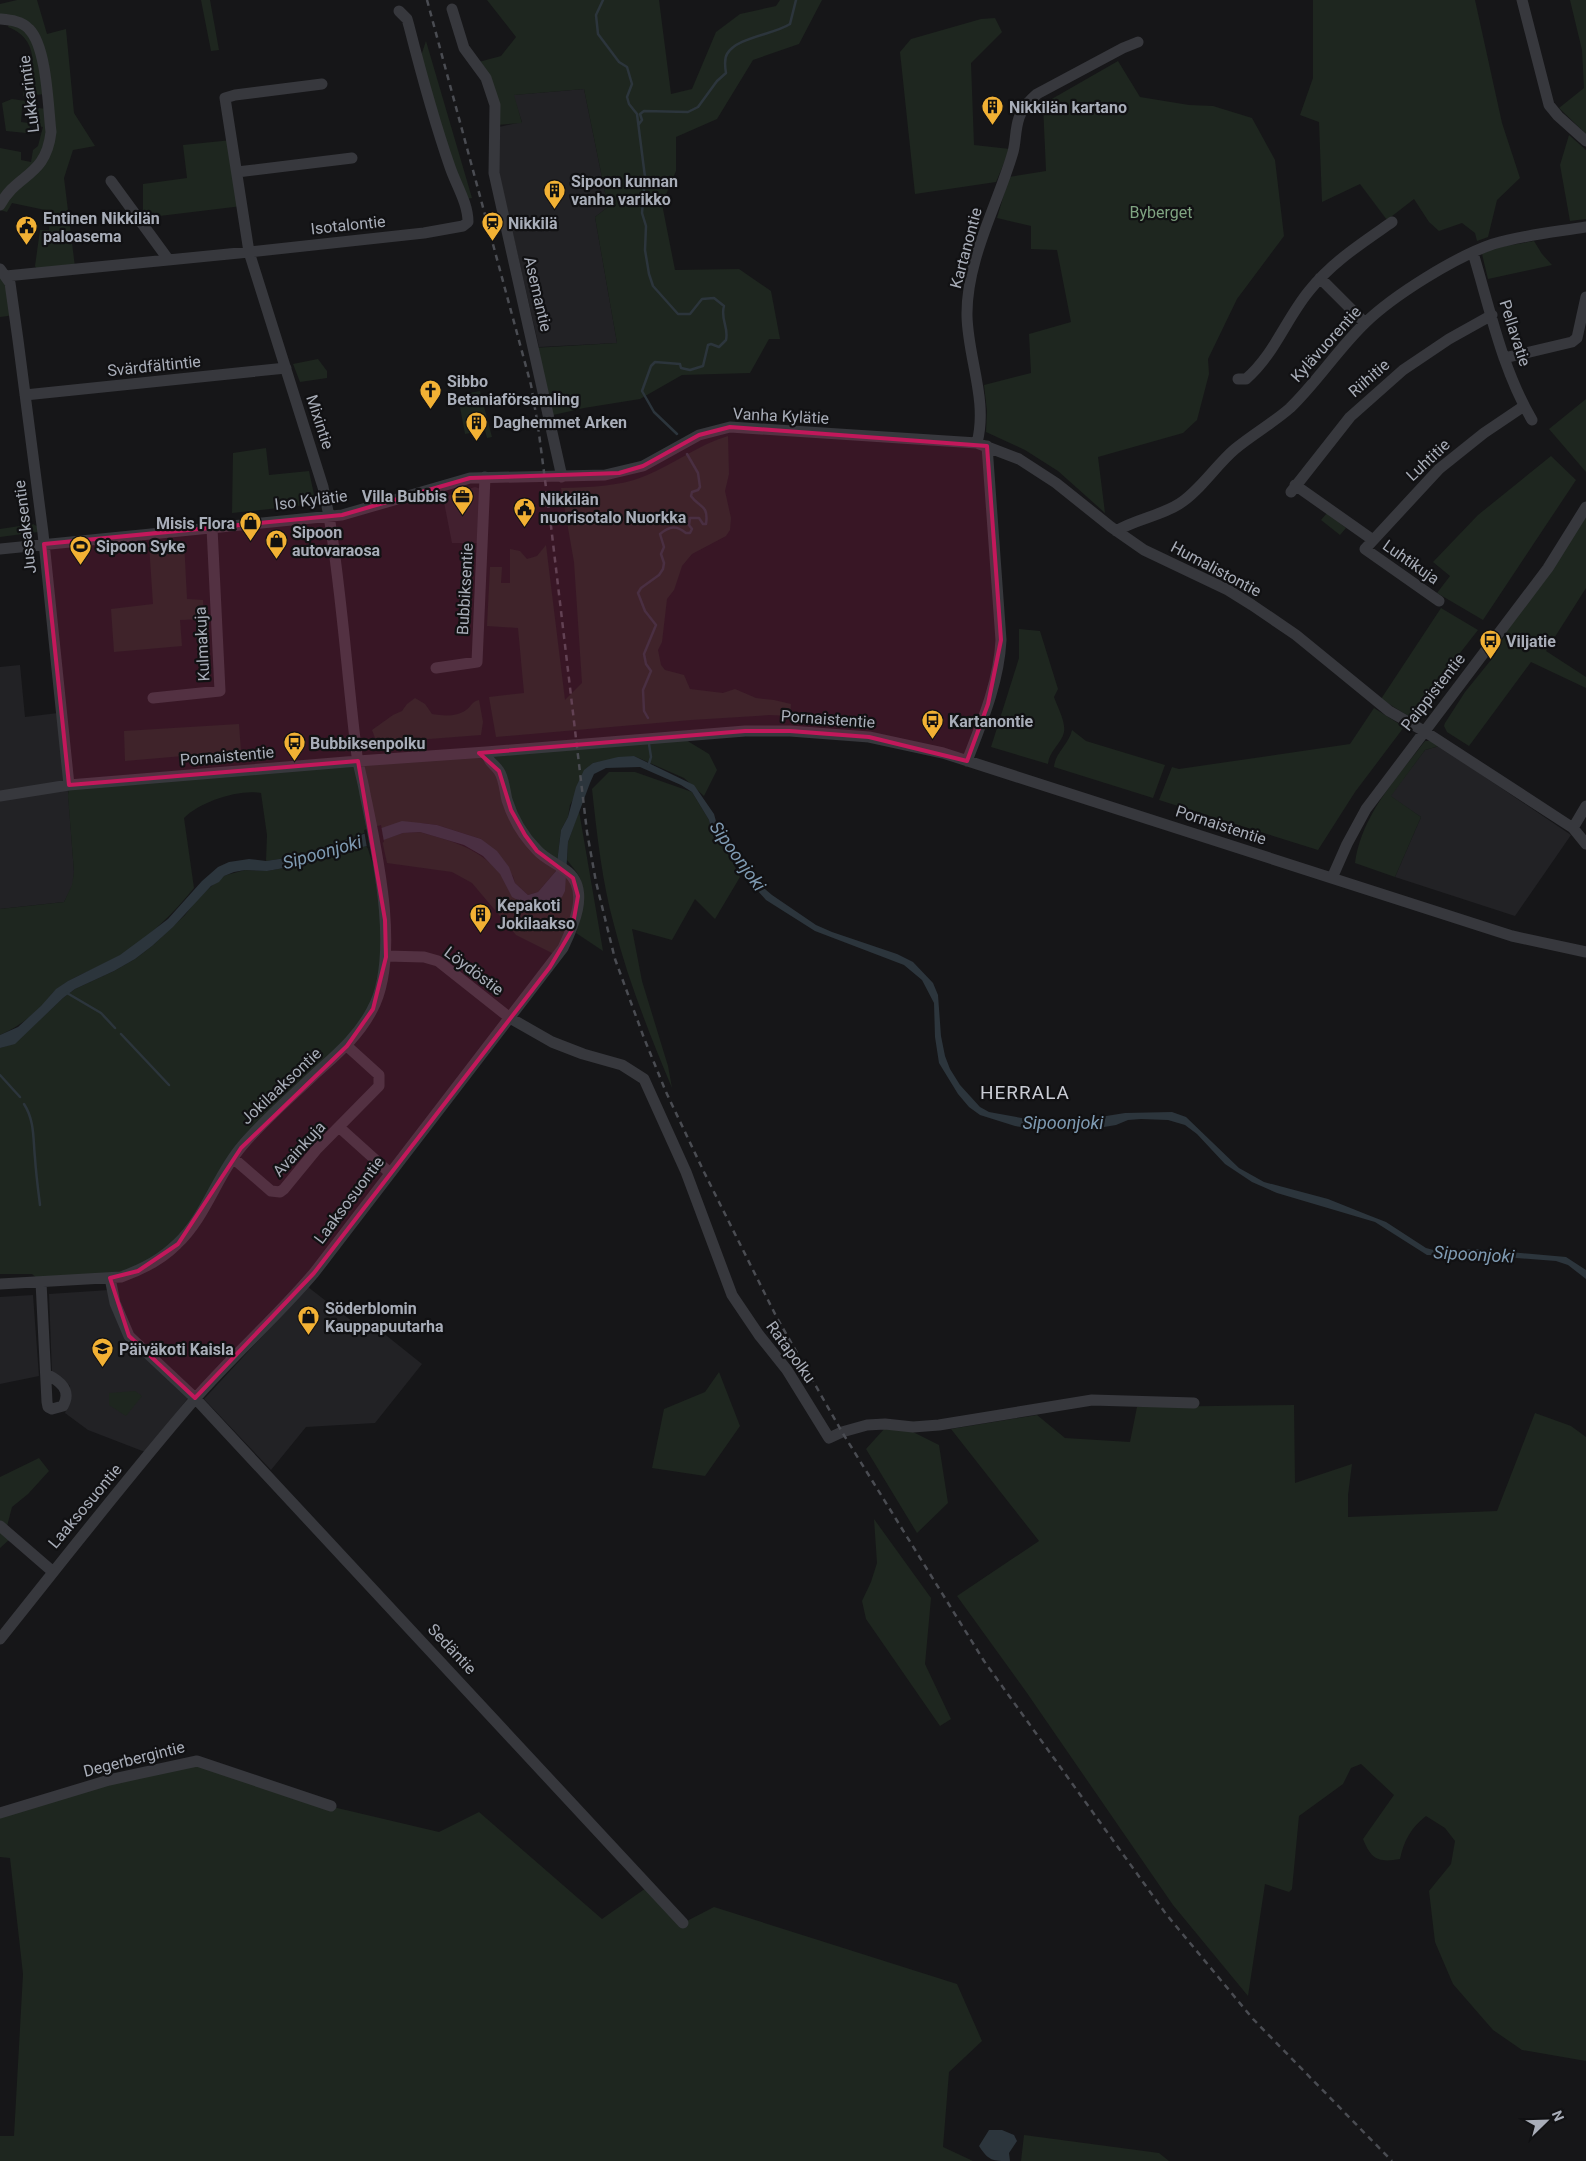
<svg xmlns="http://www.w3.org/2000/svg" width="1586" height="2161" viewBox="0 0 1586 2161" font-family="Roboto,sans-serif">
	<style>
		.built { fill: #222225 }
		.green { fill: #1e261f }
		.water { fill: #2c353c }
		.pier { fill: #161618 }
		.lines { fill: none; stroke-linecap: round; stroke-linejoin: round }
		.stream { stroke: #2c353c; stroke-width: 2.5 }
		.minor { stroke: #37383d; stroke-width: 11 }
		.rail { stroke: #4a4c52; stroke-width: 2.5; stroke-dasharray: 6 5; stroke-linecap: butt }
		.marked { fill: #c2185b; fill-opacity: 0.2; stroke: #c2185b; stroke-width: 4; stroke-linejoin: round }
		.labels { text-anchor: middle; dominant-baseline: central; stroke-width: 4.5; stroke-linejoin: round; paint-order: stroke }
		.street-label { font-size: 16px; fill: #a8adb8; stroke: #111113 }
		.poi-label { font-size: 16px; font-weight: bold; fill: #a8adb8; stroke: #111113; text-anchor: start }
		.park-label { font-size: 16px; fill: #7fa381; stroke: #111113 }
		.water-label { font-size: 18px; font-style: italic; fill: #7f9bb3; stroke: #111113 }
		.quarter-label { font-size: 19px; letter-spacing: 1px; fill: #c9ccd4; stroke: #111113 }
	</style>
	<rect width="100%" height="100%" fill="#161618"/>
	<path class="built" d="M584 89 608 207 595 217 617 343 539 347 499 174V127L522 122 513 95Z
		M475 487 481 489 480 543H452L443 497Z
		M20 665 25 717 58 713 63 726 74 872 73 885 64 902 0 909V667Z
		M1439 746 1571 835 1515 916 1395 877 1421 817 1390 796 1425 750Z
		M308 1287 366 1332 372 1324 422 1364 375 1423 306 1427 271 1470 204 1399Z
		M109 1290 126 1340 188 1398 145 1452 88 1430 65 1413 69 1402 70 1386 61 1378 52 1374 49 1294Z
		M33 1295 39 1376 0 1384V1297Z"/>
	<path class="green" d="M17 0H37L47 34 66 29 74 113 95 146 73 150 64 178 75 267 39 273 35 266 40 230H49L50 211 12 203 7 212 0 210V148L21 152V160L31 162 33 150 38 146 43 127 33 125 38 108 48 109 46 94 23 96 25 83 29 82C37 58 32 36 8 27L10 21 0 19V4Z
		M201 0H210L219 50 211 51Z
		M487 0H659L671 94 692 89 716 32 740 14 776 6 780 0H822L799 44 753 60 717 119 676 137V171L662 204 675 270 739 269 771 291 780 339H769L750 373 682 375 640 399 584 408 549 416 533 348 617 343 595 217 608 207 584 89 514 95 522 123 495 125V118L475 63 501 56 516 37Z
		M1313 0H1475L1502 123 1520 178 1497 200 1488 237 1477 241 1475 233 1462 223 1439 231 1429 222 1414 199 1387 220 1360 184 1322 202 1319 122 1300 115 1313 78Z
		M1570 0H1586V134L1559 108 1584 88 1582 50Z
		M995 18 1002 32 971 63 974 145 1010 149 996 182 915 194 900 52 911 39 981 19Z
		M426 41 472 198 466 199 452 166 421 56Z
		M1118 61 1140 97 1189 105 1213 106 1252 118 1275 160 1284 236 1237 299 1208 359 1209 374 1197 420 1183 433 1098 457 1105 513 1058 471 1025 450 986 432 987 411 984 385 1031 373 1029 334 1071 322 1057 250 1031 249V226L997 218 1009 177 1046 171 1043 104Z
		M12 99 26 101 30 108H22L21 122 29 123 30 129 26 133 6 131 2 103Z
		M1569 135 1586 150V219L1570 221 1560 165Z
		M232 140 242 206 143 218V184L187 178 183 145Z
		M1534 241 1542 254 1552 265 1488 279 1482 254 1494 248Z
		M0 269 15 315 0 317Z
		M318 359 327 371V378L300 382 293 364Z
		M480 391 492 437 487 438 485 430 465 434 460 407H462L459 395Z
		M1586 399V472L1549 429Z
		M728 436 729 474 725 491 731 518 730 530 726 536 692 554 682 566 674 590 667 599 662 642 658 650 661 665 665 670 684 675 690 689 723 693 735 689 756 698 774 700 791 704 790 716 770 715 691 720 496 737 489 697 524 693 518 628 487 626 490 567H502L501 583H510V549L520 551 527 559 537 556 546 545 565 700 582 683 574 562 561 488C590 487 618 487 645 476 674 464 698 445 728 436Z
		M266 448 269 475 309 471 316 504 232 513 233 453Z
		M1551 456 1576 480 1483 620 1437 593 1450 576 1433 562 1478 515Z
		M1327 513 1346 528 1340 535 1321 520Z
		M1586 517V588L1546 651 1586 677V688L1531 662 1469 746 1447 732 1444 726 1445 723 1465 692 1495 655 1507 630Z
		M33 524 38 527V532L0 537V529Z
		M184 541 187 599 203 600 204 619 180 620 182 646 114 652 111 609 153 604 149 544Z
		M1441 608 1478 630 1410 717 1381 699Z
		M1019 629 1040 631 1058 689 1054 697C1057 706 1066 722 1064 732 1062 743 1049 751 1048 764L991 747 1019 658Z
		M415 698 425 704 432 714C443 716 457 717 466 710 472 706 471 702 479 700L483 722 481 735 377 743 372 730 393 715 402 711 407 704Z
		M1374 708 1404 727 1355 792 1318 850 1159 800 1172 767 1179 769 1350 744Z
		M239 724 241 751 125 761 124 731Z
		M1072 730 1086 741 1165 765 1153 798 1054 767C1055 753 1069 744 1072 730Z
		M681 737 709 754 717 770 704 796 684 778 634 756 593 763 570 805 568 817 561 830 556 871 538 892 528 895 515 883 513 876 481 839 437 825 421 823 370 831 299 856 266 861 267 835 261 793C238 789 200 802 184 818L194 888C173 914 149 937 121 955 100 968 75 974 56 990 50 995 46 1002 41 1007 28 1019 16 1028 0 1035V909L64 902 72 885 74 872 68 796 69 785Z
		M1425 741H1432L1439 746 1425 750 1391 796 1421 817 1395 877 1355 863C1361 816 1397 777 1425 741Z
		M609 772H635L692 792 709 820 711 829 725 847 740 877 715 919 695 899 672 940 632 929 642 981 668 1066 672 1088C650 1035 628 981 614 925 602 881 597 835 592 789Z
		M579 811 603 951 576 933C580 917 587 892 579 876 576 871 571 865 567 860L568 842Z
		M420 832C451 841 477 847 499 872 508 883 510 895 521 903L565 882V874L578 896 558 956 516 935 472 883 452 872 387 863 382 840 403 833Z
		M367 846 381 890 386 956 361 1029 255 1132 191 1227 138 1271 41 1282 32 1274H0V1048L15 1043 63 998 75 989 114 971 135 959 152 946 185 915 199 897 223 876 245 870 267 871 312 863 322 856Z
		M719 1372 740 1426 705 1476 652 1468 664 1409 705 1392Z
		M135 1391 142 1396 126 1416 109 1405V1393Z
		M1294 1405 1295 1483 1352 1464 1348 1495V1517L1497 1511 1535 1413 1571 1426 1586 1437V2061L1522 2050 1493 2030 1453 1984 1435 1942 1429 1891 1451 1864 1455 1841 1445 1828 1426 1816C1411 1828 1404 1840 1400 1859 1378 1863 1371 1859 1363 1839L1394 1795 1361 1764 1351 1768 1343 1784 1299 1816 1292 1889 1289 1892 1265 1884 1248 1996 1173 1905 1027 1693 957 1596 1039 1541 951 1429 1037 1415 1065 1438 1130 1442 1137 1407Z
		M885 1428 911 1431 939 1445 948 1503 917 1533 866 1449Z
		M39 1458 49 1471 28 1494 12 1507 5 1534 10 1539 0 1548V1477Z
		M874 1519 931 1598 925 1664 951 1719 940 1726 866 1619 862 1601 871 1582 877 1563Z
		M197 1761 333 1807 439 1832 479 1812 602 1919 646 1888 683 1923 714 1907 957 1984 982 2041 949 2072 943 2147 973 2161H0V2136H14L23 1974 10 1858 0 1857V1813Z
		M1024 2135 1159 2153 1169 2161H1021Z"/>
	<path class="water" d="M634 756 694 785 714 814 717 825 751 877 772 895 816 925 832 932 897 954 913 962 933 983 938 995 941 1036 945 1056 950 1069 960 1085 980 1107 989 1112 1038 1121H1075L1125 1113 1172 1112 1186 1117 1239 1168 1264 1182 1328 1199 1368 1215 1386 1222 1426 1248 1437 1251 1476 1249 1566 1257 1586 1270V1279L1568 1265 1556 1261 1504 1257 1427 1255 1375 1222 1277 1193 1252 1182 1225 1164 1197 1134 1185 1125 1168 1120 1141 1119 1128 1120 1116 1125 1092 1129 1041 1130 1015 1126 980 1115 969 1107 958 1094 939 1063 935 1037 934 1003 922 980 904 965 815 931 766 900 745 877 711 829 709 820 692 792 681 785 640 767 606 768 594 774 590 783 568 842 565 891 562 897 546 906 532 908 512 897 500 874 483 856 464 845 420 832 403 833 367 846 323 856 312 863 267 871 245 870 234 872 224 876 219 882 211 886 173 927 152 946 135 959 114 971 75 989 63 998 15 1044 0 1048V1035L18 1027 41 1006 56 989 68 981 120 955 147 935 168 919 202 881 218 867 229 862 249 859 266 861 299 856 402 821 421 823 437 825 481 839 497 851 509 867 515 883 528 895 538 892 556 871 561 830 568 817 576 787 584 770 593 763 618 757Z
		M989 2130H1002L1014 2135 1017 2141 1009 2153 1010 2161C992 2161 989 2161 979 2146Z"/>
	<path class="pier" d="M381 825 384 842 367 848 364 830Z"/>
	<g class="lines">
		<path class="stream" d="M603 0 596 15 598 34 619 62 627 67 632 84 627 97 629 104 637 114 645 177 642 213 646 226 645 250 649 274 653 286 678 314H690L702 299 714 298 724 306C720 319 729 327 726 340L719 347 711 344 708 345 703 366 690 370 681 368 680 364 655 362 651 366 642 391 654 412 677 434
			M639 124 642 120 640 114 644 111 688 112 698 107 717 81 726 73C725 67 724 59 727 54 737 37 773 35 790 24L796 0
			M648 718 644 711 643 690 651 671 646 664 644 654 656 625 645 611 638 593 641 588 659 575 663 569 664 563 661 554 664 547 660 534C670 526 676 525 686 533H690L692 529 689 525 690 518H699L703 524H706C709 504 699 508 691 496L692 492 698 490 700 487 698 473 687 454
			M648 767 651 757 649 744
			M67 993 101 1013 115 1028
			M121 1034 169 1085
			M0 1075 20 1097
			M24 1104C35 1121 33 1140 35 1158 36 1174 38 1189 40 1205"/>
		<path class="minor" d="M1522 0 1549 105 1558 116 1586 141
			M452 9 464 48 486 78 495 105 494 173 562 477
			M0 19C10 20 22 21 29 29 47 47 48 107 51 132 46 177 17 173 0 205
			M237 172 352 158
			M111 181 168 259
			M1473 253C1490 309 1502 369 1532 420
			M0 269 10 283 18 340 43 533 69 785
			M6 276 249 252 424 233 463 226 468 222C468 203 456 185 450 167 434 121 421 73 409 26L407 19 399 11
			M1320 278 1365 323
			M1504 358 1572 342 1577 338 1586 297
			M1238 379H1246C1274 355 1286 319 1309 291 1332 262 1362 243 1392 222
			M25 395 286 368
			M977 443C988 400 968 359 967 316 966 260 998 204 1013 152 1016 141 1015 129 1019 118 1022 108 1029 101 1037 94L1123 48 1138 42
			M1295 485 1373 540
			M1291 492 1350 417 1403 370 1449 339 1492 315
			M1116 531C1136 519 1160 516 1179 504 1199 492 1216 465 1235 449 1253 434 1273 423 1290 408 1317 382 1338 349 1365 323 1394 295 1455 257 1493 244 1523 235 1555 232 1586 227
			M0 549 342 515 470 478 605 475 643 466 699 435 730 427 977 443 1019 459 1056 483 1111 527 1144 550 1228 590 1252 605 1296 635 1389 711 1424 731 1573 828 1586 844
			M1439 601 1365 549 1439 469 1484 433 1524 406
			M436 668 477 662 485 477
			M153 698 220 691 212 528
			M967 761C982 722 999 682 1001 640L987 446
			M0 796 69 785 358 761 486 752 745 731H790L869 737 943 753 1512 936 1586 952
			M1573 828 1586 806
			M1332 878 1347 844 1366 809 1548 568 1586 507
			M386 956 424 957 438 961 510 1018 552 1042 583 1054 622 1065 644 1079 686 1172 732 1295 759 1335 787 1370 829 1438 842 1432 867 1425 885 1424 913 1427 939 1425 1092 1400 1194 1403
			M340 1128 390 1173
			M233 1158 271 1191 280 1192 284 1189 316 1150 379 1086V1075L347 1046
			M110 1278 115 1303 129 1336 195 1398 683 1923
			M41 1282 47 1402 48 1407 52 1409 63 1406C72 1390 60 1381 46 1374
			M0 1284 121 1277C141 1270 161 1260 177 1244 206 1217 217 1175 242 1146 264 1120 290 1098 314 1075 336 1055 358 1037 372 1010 401 957 377 852 365 794 363 781 359 769 357 756 347 676 342 595 329 516L323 487 249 252 225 98 235 95 322 84
			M0 1526 52 1571
			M0 1639C64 1559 127 1478 194 1400 232 1356 276 1318 314 1273L563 948C573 927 590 891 568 872 558 864 545 859 537 850 523 836 513 819 507 800 505 792 504 778 499 771 493 762 489 764 486 752
			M0 1813 109 1780 197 1761 331 1806"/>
		<path class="rail" d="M427 0 531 385 538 426 551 526 587 832 596 882 615 959 644 1038 666 1092 704 1172 776 1316 842 1432 984 1661 1166 1914 1253 2019 1392 2161"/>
	</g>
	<path class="marked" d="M730 427 987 446 1001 640 988 704 967 761 869 737 790 731H745L479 753 499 771 511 810 525 835 537 851 573 878 578 896 572 930 550 967 314 1273 195 1398 129 1336 110 1278 138 1271 178 1244 241 1148 347 1046 373 1009 386 957 385 920 358 761 69 785 44 544 342 515 470 478 619 473 643 466 699 435Z"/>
	<defs>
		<symbol id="building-pin" viewBox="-11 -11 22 30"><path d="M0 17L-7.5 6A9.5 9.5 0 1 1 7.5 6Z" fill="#f2b134" stroke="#111113"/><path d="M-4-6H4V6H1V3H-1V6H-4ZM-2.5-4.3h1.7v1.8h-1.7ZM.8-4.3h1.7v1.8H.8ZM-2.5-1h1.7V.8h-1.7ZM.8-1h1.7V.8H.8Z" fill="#111"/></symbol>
		<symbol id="station-pin" viewBox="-11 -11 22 30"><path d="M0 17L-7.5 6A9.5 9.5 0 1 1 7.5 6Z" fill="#f2b134" stroke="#111113"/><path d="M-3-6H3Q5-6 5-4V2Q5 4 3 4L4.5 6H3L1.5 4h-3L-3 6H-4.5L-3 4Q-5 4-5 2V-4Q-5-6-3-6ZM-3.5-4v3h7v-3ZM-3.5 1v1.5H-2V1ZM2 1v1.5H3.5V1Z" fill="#111"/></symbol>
		<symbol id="civic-pin" viewBox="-11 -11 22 30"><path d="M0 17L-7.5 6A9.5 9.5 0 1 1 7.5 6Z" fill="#f2b134" stroke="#111113"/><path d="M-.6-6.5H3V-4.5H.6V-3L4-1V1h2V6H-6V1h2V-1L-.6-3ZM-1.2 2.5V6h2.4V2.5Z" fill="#111"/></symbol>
		<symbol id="church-pin" viewBox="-11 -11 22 30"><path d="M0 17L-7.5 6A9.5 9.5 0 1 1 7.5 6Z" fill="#f2b134" stroke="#111113"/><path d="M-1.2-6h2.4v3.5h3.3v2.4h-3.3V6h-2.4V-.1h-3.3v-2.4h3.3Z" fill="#111"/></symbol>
		<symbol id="office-pin" viewBox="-11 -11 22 30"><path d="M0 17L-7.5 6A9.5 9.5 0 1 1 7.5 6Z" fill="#f2b134" stroke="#111113"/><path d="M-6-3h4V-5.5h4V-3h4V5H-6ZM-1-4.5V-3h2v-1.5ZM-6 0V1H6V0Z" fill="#111"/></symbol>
		<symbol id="shop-pin" viewBox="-11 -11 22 30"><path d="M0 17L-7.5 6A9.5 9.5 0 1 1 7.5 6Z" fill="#f2b134" stroke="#111113"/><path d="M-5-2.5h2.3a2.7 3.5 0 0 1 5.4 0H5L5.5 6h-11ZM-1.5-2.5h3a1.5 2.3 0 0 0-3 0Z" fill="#111"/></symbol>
		<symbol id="stadium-pin" viewBox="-11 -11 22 30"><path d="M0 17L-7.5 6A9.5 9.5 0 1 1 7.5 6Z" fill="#f2b134" stroke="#111113"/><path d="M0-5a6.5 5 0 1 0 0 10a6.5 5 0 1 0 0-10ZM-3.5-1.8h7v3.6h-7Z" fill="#111"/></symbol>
		<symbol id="bus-pin" viewBox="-11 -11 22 30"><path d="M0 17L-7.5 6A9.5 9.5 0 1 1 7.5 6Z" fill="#f2b134" stroke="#111113"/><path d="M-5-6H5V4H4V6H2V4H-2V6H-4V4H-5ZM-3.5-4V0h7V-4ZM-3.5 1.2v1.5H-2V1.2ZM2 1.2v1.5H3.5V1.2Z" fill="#111"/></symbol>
		<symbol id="school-pin" viewBox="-11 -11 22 30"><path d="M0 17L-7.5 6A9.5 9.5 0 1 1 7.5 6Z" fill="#f2b134" stroke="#111113"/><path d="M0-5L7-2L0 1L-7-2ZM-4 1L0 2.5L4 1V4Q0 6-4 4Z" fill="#111"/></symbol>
	</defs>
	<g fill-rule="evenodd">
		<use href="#building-pin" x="980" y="94" width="25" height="34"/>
		<use href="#building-pin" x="542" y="178" width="25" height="34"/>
		<use href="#station-pin" x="480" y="210" width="25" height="34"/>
		<use href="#civic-pin" x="14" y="214" width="25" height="34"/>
		<use href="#church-pin" x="418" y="378" width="25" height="34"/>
		<use href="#building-pin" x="464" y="410" width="25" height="34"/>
		<use href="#office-pin" x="450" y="484" width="25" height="34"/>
		<use href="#civic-pin" x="512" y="496" width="25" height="34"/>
		<use href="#shop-pin" x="238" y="510" width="25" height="34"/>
		<use href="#shop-pin" x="264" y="528" width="25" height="34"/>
		<use href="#stadium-pin" x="68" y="534" width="25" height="34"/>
		<use href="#bus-pin" x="1478" y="628" width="25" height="34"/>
		<use href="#bus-pin" x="920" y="708" width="25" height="34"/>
		<use href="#bus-pin" x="282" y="730" width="25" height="34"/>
		<use href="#building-pin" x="468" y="902" width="25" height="34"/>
		<use href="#shop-pin" x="296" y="1304" width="25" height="34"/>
		<use href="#school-pin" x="90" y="1336" width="25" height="34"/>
	</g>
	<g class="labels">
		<g class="street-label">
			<text transform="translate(29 94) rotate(-97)">Lukkarintie</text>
			<text transform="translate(348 225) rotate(-6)">Isotalontie</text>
			<text transform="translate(966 248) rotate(-75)">Kartanontie</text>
			<text transform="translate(538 294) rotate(77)">Asemantie</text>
			<text transform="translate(1515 333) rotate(72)">Pellavatie</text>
			<text transform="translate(1326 344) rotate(-48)">Kylävuorentie</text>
			<text transform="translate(154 366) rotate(-6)">Svärdfältintie</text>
			<text transform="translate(1369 378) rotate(-41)">Riihitie</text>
			<text transform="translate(781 416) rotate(3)">Vanha Kylätie</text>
			<text transform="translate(320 422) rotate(72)">Mixintie</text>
			<text transform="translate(1428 460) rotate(-43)">Luhtitie</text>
			<text transform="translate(311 500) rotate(-7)">Iso Kylätie</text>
			<text transform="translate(25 527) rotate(-97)">Jussaksentie</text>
			<text transform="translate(1411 562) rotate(35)">Luhtikuja</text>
			<text transform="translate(1216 569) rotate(28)">Humalistontie</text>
			<text transform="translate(465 589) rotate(-87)">Bubbiksentie</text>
			<text transform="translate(202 644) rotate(-93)">Kulmakuja</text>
			<text transform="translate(1433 692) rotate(-52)">Paippistentie</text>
			<text transform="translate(828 719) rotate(4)">Pornaistentie</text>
			<text transform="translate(227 756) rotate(-5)">Pornaistentie</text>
			<text transform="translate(1221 825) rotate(18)">Pornaistentie</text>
			<text transform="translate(474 971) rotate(37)">Löydöstie</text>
			<text transform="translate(281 1086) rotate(-43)">Jokilaaksontie</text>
			<text transform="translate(299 1149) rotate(-47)">Avainkuja</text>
			<text transform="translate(349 1200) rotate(-53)">Laaksosuontie</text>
			<text transform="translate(791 1352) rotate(54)">Ratapolku</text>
			<text transform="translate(85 1506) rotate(-50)">Laaksosuontie</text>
			<text transform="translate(452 1649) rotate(47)">Sedäntie</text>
			<text transform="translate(134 1759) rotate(-14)">Degerbergintie</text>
		</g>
		<g class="poi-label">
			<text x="1009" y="107">Nikkilän kartano</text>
			<text x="571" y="181">Sipoon kunnan<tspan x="571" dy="18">vanha varikko</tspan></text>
			<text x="43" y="218">Entinen Nikkilän<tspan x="43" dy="18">paloasema</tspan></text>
			<text x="508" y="223">Nikkilä</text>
			<text x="447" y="381">Sibbo<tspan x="447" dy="18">Betaniaförsamling</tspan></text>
			<text x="493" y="422">Daghemmet Arken</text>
			<text x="447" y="496" text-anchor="end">Villa Bubbis</text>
			<text x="540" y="499">Nikkilän<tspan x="540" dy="18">nuorisotalo Nuorkka</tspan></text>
			<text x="235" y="523" text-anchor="end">Misis Flora</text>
			<text x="292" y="532">Sipoon<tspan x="292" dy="18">autovaraosa</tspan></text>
			<text x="96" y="546">Sipoon Syke</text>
			<text x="1506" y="641">Viljatie</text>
			<text x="949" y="721">Kartanontie</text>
			<text x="310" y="743">Bubbiksenpolku</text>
			<text x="497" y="905">Kepakoti<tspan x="497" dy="18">Jokilaakso</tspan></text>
			<text x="325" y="1308">Söderblomin<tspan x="325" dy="18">Kauppapuutarha</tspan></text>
			<text x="119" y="1349">Päiväkoti Kaisla</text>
		</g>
		<g class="park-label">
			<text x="1161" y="212">Byberget</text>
		</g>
		<g class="water-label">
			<text transform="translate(322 852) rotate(-16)">Sipoonjoki</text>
			<text transform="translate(738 856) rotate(54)">Sipoonjoki</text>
			<text x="1063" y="1122">Sipoonjoki</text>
			<text transform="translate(1474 1254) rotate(3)">Sipoonjoki</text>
		</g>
		<g class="quarter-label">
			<text x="1025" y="1092">HERRALA</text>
		</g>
	</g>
	<g transform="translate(1546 2121) rotate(67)" stroke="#111113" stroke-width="4" paint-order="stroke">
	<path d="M0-4L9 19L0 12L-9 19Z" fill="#a8adb8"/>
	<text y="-8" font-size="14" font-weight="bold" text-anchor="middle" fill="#a8adb8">N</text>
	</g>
</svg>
